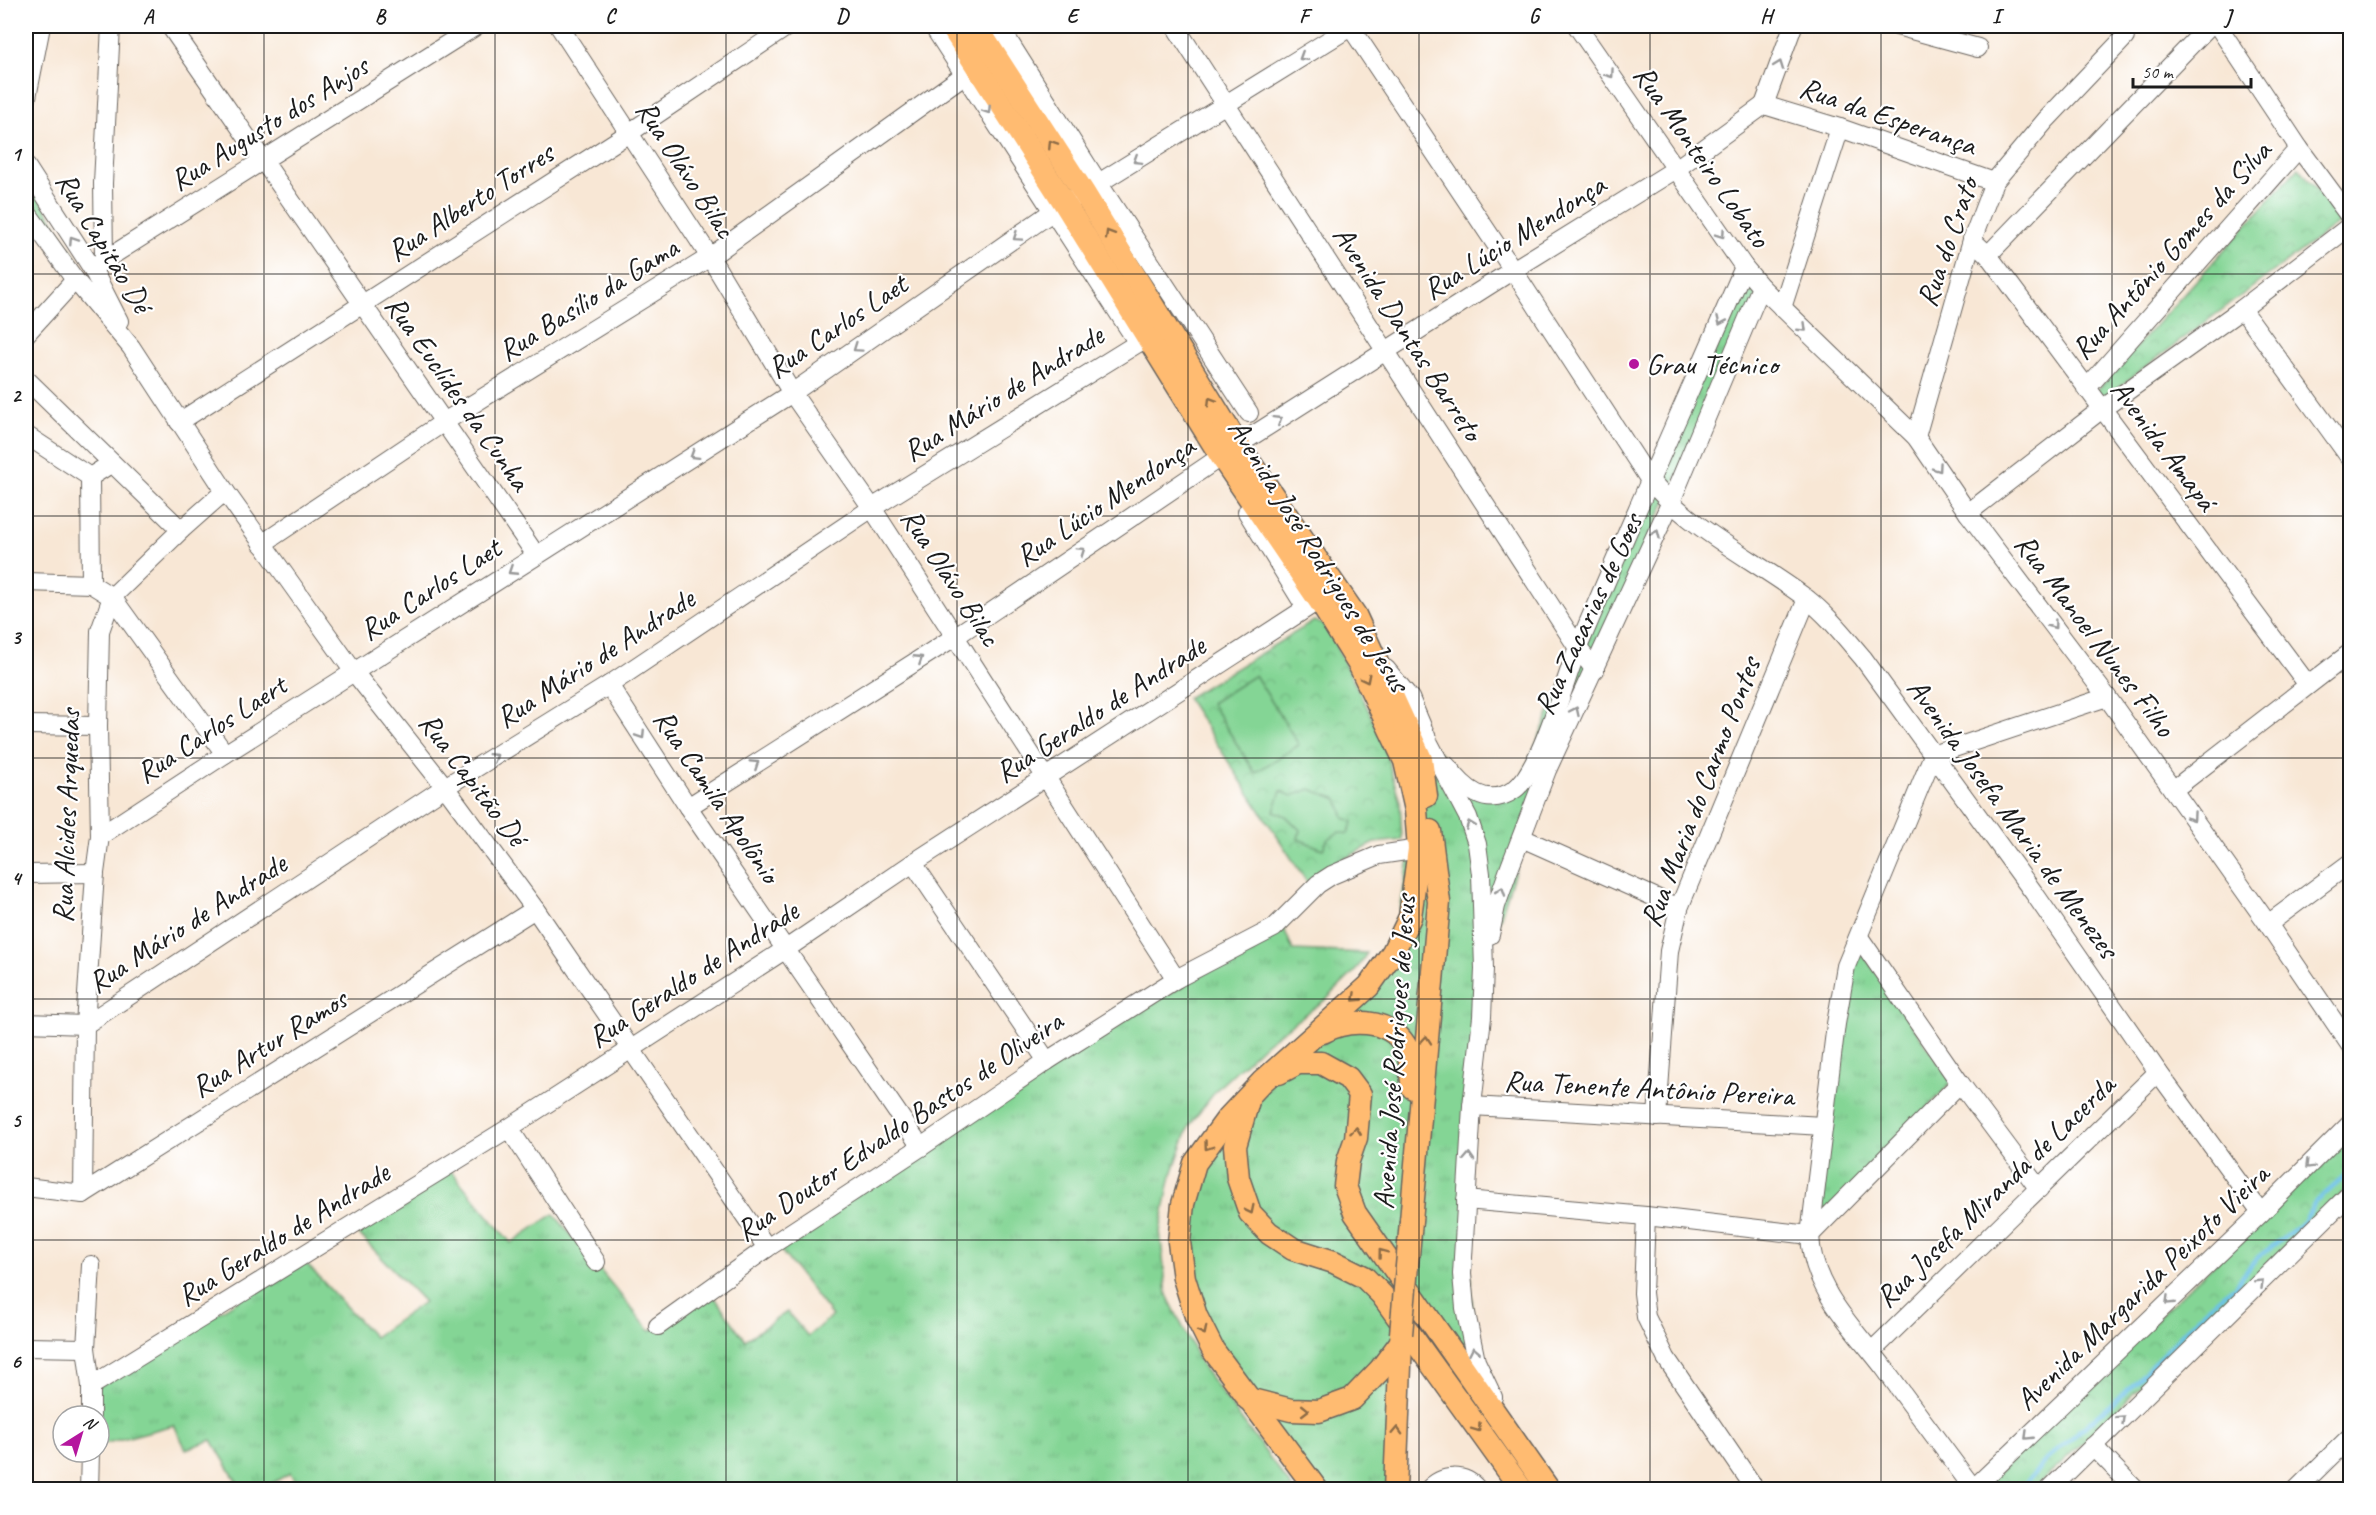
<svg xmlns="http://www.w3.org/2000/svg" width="2376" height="1515" font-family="Caveat,sans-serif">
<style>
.grass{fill:url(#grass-tufts);stroke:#507858;stroke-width:1.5}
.park{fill:url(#park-crowns);stroke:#507858;stroke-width:1.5}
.pitch{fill:#84d595;stroke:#507858;stroke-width:1.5}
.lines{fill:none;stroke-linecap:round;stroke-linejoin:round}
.stream{stroke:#6bc0e8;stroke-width:4.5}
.minor-casing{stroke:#69635d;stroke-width:20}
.major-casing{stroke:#69635d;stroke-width:25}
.minor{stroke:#fff;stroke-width:18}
.major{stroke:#ffbb71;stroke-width:22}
.major-bridge-casing{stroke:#69635d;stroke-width:25;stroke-linecap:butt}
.major-bridge{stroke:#ffbb71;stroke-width:22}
.oneway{stroke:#999}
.oneway2{stroke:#8e6c46}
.grid{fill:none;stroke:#1c1c1c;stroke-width:1.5;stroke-opacity:0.55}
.poi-dot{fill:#b5179e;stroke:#fff;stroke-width:2}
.labels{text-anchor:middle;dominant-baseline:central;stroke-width:4.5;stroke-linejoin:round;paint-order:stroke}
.street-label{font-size:30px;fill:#1c1c1c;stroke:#fff}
.poi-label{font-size:30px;fill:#1c1c1c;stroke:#fff;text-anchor:start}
.neatline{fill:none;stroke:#1c1c1c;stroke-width:2}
.grid-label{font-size:20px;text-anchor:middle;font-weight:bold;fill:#1c1c1c}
</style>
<defs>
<pattern id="grass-tufts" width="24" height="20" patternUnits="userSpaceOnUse" patternTransform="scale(1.5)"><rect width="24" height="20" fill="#84d595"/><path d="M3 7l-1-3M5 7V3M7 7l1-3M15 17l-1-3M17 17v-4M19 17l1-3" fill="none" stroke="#71b680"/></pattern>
<pattern id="park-crowns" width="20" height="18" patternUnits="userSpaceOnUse" patternTransform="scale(1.5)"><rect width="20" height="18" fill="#84d595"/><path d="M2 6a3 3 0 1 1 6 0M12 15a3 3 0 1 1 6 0" fill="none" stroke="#71b680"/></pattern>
</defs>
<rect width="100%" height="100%" fill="#fff"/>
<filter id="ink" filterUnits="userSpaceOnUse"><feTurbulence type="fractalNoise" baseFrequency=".0167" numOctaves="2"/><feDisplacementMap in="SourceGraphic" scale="12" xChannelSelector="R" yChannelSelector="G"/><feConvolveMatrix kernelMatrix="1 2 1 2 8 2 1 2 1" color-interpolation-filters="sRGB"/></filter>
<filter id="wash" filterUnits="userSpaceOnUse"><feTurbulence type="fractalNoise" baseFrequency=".008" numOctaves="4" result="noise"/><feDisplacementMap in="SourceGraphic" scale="24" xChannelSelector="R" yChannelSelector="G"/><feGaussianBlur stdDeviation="1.35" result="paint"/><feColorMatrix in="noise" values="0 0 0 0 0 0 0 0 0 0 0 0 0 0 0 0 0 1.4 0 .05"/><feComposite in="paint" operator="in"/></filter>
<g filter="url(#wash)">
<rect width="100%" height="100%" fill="#f8e7d5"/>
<g class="grass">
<polygon points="1743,268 1760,288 1547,770 1484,969 1466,1207 1476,1361 1403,1281 1399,1489 1317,1489 1213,1350 1179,1242 1213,1138 1393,952 1429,743 1473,783 1489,790 1520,781"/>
<polygon points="1283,926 1293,950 1367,953 1356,970 1328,998 1267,1042 1218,1088 1189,1126 1170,1180 1160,1231 1167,1295 1203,1368 1293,1489 301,1490 290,1473 262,1489 241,1489 212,1440 186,1449 174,1425 99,1445 99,1416 94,1389 303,1260 374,1337 424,1302 354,1229 450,1170 511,1243 554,1214 650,1331 711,1292 745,1340 787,1312 808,1336 832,1316 778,1247 1049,1065"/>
<polygon points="1859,948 1952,1082 1816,1224 1840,1021"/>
</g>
<g class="park">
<polygon points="2299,167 2341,221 2105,397 2097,390"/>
<polygon points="26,176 125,339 26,200"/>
<polygon points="1314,621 1325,625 1369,711 1386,753 1400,802 1402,840 1375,843 1338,862 1308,884 1187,698"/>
<polygon points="2350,1132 2350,1185 2034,1489 1980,1490"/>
</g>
<g class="pitch">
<polygon points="1255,675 1299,745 1255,773 1211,703"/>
<polygon points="1310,789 1338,799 1344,818 1353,821 1348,834 1339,832 1327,840 1323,849 1298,839 1300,830 1286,816 1274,811 1281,791 1292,796"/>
</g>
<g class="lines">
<polyline class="stream" points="2020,1490 2047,1459 2131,1387 2209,1306 2235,1286 2257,1258 2304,1222 2315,1203 2350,1172"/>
</g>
</g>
<g filter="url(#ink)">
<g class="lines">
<defs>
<g id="minor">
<polyline points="170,26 536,555"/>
<polyline points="559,26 710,257 792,393 872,508 1176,979"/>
<polyline points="933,26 1138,343"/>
<polyline points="999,26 1099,184 1249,413"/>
<polyline points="1175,26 1578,648 1595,670"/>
<path d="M1350,26L1513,270L1651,482C1692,530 1755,560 1806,598C1828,615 1845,637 1863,658L2034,893L2158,1072L2261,1213"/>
<polyline points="1577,26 1744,267 1761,287 1916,437 1968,513 2107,697 2268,924 2350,1045"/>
<polyline points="1897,26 1978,48"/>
<polyline points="2218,26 2299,148 2350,217"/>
<polyline points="26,102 41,26"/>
<polyline points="1764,105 1840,128 1994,182"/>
<polyline points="1764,105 1793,26"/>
<polyline points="26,166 92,268 119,321"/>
<polyline points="26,211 75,280 131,347 225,491 354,672 445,787 535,909 767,1248"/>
<polyline points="1972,240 1988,255 2308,685"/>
<polyline points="1988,255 2209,26"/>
<polyline points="104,259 103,183 111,26"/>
<polyline points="92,268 476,26"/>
<polyline points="1782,308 1840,128"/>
<polyline points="2242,309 2350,458"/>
<polyline points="26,334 75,280"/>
<polyline points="26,379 181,530"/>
<polyline points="2086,389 2299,148"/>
<polyline points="179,422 629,133 788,26"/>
<polyline points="26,435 90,477"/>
<polyline points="1916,437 1972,240 1994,182 2046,120 2125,37"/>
<polyline points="1247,512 1306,608"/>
<polyline points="1968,513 2102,409 2242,309 2350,226"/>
<polyline points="262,544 444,422 710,257 964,75"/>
<polyline points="26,582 91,584 112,597 225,754"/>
<polyline points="91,584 90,477 112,463"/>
<polyline points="1386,669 1410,698 1429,743 1468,817 1477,844 1481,874 1484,969 1482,1017 1472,1106 1462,1274 1465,1308 1476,1361 1493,1397"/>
<polyline points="609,685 688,807 921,1147"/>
<polyline points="26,725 98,726"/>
<path d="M1447,766C1464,788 1486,810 1515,789C1541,770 1565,678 1579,645C1632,519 1689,393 1744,267"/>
<polyline points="2173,790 2350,653"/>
<polyline points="688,807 956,636 1238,445 1513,270 1676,169 1764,105"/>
<polyline points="100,836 225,754 792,393 1052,212 1352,26"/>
<polyline points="1522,838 1679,908"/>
<polyline points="913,863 1047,1061"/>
<polyline points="26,874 95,873"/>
<polyline points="2268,924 2350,863"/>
<polyline points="1490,935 1496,906 1508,872 1547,770 1670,504 1761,287"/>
<polyline points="1859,937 1960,1083 2039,1189"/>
<polyline points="26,1023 85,1025 445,787 609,685 872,508 1138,343"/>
<polyline points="1472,1106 1823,1126"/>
<polyline points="1657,1117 1669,951 1679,908 1807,599"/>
<polyline points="509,1128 596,1262"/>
<polyline points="26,1187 83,1194 535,909"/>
<polyline points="83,1194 85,1025 95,873 100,836 98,726 100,631 112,597 181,530 225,491"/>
<polyline points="1466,1200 1646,1216 1810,1235 1960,1083"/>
<polyline points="1646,1216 1643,1293 1646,1317 1666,1358 1756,1490"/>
<polyline points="658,1326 767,1248 921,1147 1047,1061 1176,979 1274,928 1318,884 1332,875 1379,855 1419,849"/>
<polyline points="26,1347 86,1348"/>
<polyline points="1872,1351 2158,1072"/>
<polyline points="91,1386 509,1128 786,949 913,863 1319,600"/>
<polyline points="91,1416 91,1386 86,1348 91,1265"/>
<polyline points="2093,1446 2136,1490"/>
<path d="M1973,1488C1944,1449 1914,1409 1885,1369C1854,1328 1812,1290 1810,1235L1836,1024L1846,966L1933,755L2107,697"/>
<polyline points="89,1490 90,1452"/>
<path d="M1428,1490C1442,1474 1465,1473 1478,1490"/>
<polyline points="1972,1490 2261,1213 2350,1124"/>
<polyline points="2049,1490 2350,1194"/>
<polyline points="2296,1490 2350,1437"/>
</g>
<g id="major">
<polyline points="951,26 1065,204 1221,456 1319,600 1360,666 1405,761 1416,810 1419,849 1410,917 1393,952 1369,986 1262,1082 1228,1118 1195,1163 1183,1204 1179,1242 1184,1278 1196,1316 1213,1350 1317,1490"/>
<polyline points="976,26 1084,193 1238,445 1355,615 1421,759 1426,796"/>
<path d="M1323,1032C1348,1018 1388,1018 1405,1045C1412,1056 1410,1075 1413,1088"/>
<polyline points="1279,1073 1298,1063 1321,1063 1348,1078 1360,1094 1356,1138 1348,1161 1345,1186 1355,1213 1549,1490"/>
<polyline points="1248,1101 1235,1146 1238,1178 1250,1213 1269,1233 1293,1249 1334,1262 1364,1277 1382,1295 1522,1490"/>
<polyline points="1411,1221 1439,902 1430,831"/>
<polyline points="1248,1399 1291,1410 1319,1411 1352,1399 1380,1370 1401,1342"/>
<polyline points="1395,1490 1401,1341"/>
</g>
</defs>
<use href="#minor" class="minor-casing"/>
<use href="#major" class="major-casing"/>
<use href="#minor" class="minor"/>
<use href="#major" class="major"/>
<defs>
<polyline id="major-bridge" points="1401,1334 1411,1221"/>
</defs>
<use href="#major-bridge" class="major-bridge-casing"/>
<use href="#major-bridge" class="major-bridge"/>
</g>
<defs><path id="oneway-chevron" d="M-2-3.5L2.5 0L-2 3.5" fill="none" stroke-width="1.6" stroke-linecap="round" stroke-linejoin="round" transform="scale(1.5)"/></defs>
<g class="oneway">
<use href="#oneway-chevron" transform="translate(1303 57) rotate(148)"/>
<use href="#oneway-chevron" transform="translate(1779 65) rotate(-70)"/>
<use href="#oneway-chevron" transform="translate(1610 74) rotate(55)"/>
<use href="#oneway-chevron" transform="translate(987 110) rotate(57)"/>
<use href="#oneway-chevron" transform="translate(1137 160) rotate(148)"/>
<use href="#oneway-chevron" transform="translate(1721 234) rotate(55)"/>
<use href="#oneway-chevron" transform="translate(1017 237) rotate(145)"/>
<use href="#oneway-chevron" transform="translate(73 240) rotate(-123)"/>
<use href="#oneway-chevron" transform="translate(1721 321) rotate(114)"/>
<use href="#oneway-chevron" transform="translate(1803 328) rotate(44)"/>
<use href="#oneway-chevron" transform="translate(857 348) rotate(145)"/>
<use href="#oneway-chevron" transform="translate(1278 420) rotate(-32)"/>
<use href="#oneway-chevron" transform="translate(694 455) rotate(148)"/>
<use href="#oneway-chevron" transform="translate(1938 468) rotate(55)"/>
<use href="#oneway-chevron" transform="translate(1656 534) rotate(-66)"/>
<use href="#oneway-chevron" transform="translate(1081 551) rotate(-34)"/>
<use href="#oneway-chevron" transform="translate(512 571) rotate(147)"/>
<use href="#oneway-chevron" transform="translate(2053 625) rotate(53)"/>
<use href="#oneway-chevron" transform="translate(919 659) rotate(-33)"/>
<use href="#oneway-chevron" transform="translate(1575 711) rotate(-65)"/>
<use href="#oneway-chevron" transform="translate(641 735) rotate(57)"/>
<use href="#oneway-chevron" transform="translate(494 757) rotate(-32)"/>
<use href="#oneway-chevron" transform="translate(755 764) rotate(-33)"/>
<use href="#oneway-chevron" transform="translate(2192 817) rotate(55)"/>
<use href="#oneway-chevron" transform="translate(1470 825) rotate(-111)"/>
<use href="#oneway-chevron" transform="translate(1501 891) rotate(-71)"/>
<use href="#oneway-chevron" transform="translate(1469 1157) rotate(-87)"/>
<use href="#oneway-chevron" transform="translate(2309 1165) rotate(135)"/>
<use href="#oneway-chevron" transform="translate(2260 1283) rotate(-44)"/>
<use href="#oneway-chevron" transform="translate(2169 1301) rotate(136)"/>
<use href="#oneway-chevron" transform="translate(1474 1351) rotate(-101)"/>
<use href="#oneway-chevron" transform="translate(2121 1419) rotate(-44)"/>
<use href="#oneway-chevron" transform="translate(2028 1436) rotate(136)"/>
</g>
<g class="oneway2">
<use href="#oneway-chevron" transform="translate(1052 144) rotate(-123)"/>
<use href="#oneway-chevron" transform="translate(1109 234) rotate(-121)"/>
<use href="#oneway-chevron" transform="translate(1211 401) rotate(-121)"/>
<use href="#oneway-chevron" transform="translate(1366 679) rotate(63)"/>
<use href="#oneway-chevron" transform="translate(1356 998) rotate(137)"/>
<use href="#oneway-chevron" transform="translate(1426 1040) rotate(-85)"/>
<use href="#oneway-chevron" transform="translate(1356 1131) rotate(-83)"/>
<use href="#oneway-chevron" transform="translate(1208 1146) rotate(126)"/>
<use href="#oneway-chevron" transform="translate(1250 1210) rotate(64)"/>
<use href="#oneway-chevron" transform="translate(1382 1253) rotate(-127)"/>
<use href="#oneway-chevron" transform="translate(1203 1331) rotate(63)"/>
<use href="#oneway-chevron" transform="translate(1305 1410) rotate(1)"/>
<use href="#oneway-chevron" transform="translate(1477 1428) rotate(54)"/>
<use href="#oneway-chevron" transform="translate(1397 1431) rotate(-88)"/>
</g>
</g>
<path class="grid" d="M264,26V1490M495,26V1490M726,26V1490M957,26V1490M1188,26V1490M1419,26V1490M1650,26V1490M1881,26V1490M2112,26V1490M26,274H2350M26,516H2350M26,758H2350M26,999H2350M26,1240H2350"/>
<circle class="poi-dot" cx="1634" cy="364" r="6"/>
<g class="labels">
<g class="street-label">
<text transform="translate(1888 116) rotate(19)">Rua da Esperança</text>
<text transform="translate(269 123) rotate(-32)">Rua Augusto dos Anjos</text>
<text transform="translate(1702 156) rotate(55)">Rua Monteiro Lobato</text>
<text transform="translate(686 169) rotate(57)">Rua Olávo Bilac</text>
<text transform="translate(470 202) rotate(-33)">Rua Alberto Torres</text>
<text transform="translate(1514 237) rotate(-32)">Rua Lúcio Mendonça</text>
<text transform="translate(104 242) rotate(59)">Rua Capitão Dé</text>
<text transform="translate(1947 242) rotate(-71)">Rua do Crato</text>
<text transform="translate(2171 250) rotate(-48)">Rua Antônio Gomes da Silva</text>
<text transform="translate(588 299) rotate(-32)">Rua Basílio da Gama</text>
<text transform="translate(837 326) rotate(-34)">Rua Carlos Laet</text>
<text transform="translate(1408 333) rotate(57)">Avenida Dantas Barreto</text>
<text transform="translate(458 393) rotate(55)">Rua Euclídes da Cunha</text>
<text transform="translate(1003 393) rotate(-32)">Rua Mário de Andrade</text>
<text transform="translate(2164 445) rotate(53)">Avenida Amapá</text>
<text transform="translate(1105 501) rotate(-34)">Rua Lúcio Mendonça</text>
<text transform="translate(1319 555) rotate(58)">Avenida José Rodrigues de Jesus</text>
<text transform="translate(951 577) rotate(57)">Rua Olávo Bilac</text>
<text transform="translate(430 589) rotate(-33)">Rua Carlos Laet</text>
<text transform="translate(1588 614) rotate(-65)">Rua Zacarias de Goes</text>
<text transform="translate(2095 635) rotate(53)">Rua Manoel Nunes Filho</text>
<text transform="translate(595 658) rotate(-33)">Rua Mário de Andrade</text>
<text transform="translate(1100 709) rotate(-33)">Rua Geraldo de Andrade</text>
<text transform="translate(211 729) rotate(-33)">Rua Carlos Laert</text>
<text transform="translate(473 779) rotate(53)">Rua Capitão Dé</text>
<text transform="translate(1700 792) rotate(-69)">Rua Maria do Carmo Pontes</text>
<text transform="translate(717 796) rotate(56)">Rua Camila Apolônio</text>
<text transform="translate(66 816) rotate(-88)">Rua Alcides Arquedas</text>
<text transform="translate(2013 818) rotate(54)">Avenida Josefa Maria de Menezes</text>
<text transform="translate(187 923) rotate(-33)">Rua Mário de Andrade</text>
<text transform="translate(693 974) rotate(-33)">Rua Geraldo de Andrade</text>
<text transform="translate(269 1043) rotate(-32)">Rua Artur Ramos</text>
<text transform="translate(1394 1052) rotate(-86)">Avenida José Rodrigues de Jesus</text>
<text transform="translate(1649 1088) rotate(3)">Rua Tenente Antônio Pereira</text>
<text transform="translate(899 1126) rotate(-34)">Rua Doutor Edvaldo Bastos de Oliveira</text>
<text transform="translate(1995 1191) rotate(-44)">Rua Josefa Miranda de Lacerda</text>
<text transform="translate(283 1234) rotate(-32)">Rua Geraldo de Andrade</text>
<text transform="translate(2142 1287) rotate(-44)">Avenida Margarida Peixoto Vieira</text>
</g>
<g class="poi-label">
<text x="1646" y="364">Grau Técnico</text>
</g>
</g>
<rect width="2376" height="1515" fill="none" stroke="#fff" stroke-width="66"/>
<g transform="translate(81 1434) rotate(37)"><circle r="28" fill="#ffffff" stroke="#a4a4a4" stroke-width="1.5"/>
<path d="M0-4.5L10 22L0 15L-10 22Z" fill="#b5179e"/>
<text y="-9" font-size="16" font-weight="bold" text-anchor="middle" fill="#1c1c1c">N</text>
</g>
<path d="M2133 78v9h118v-9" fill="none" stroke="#1c1c1c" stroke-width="3"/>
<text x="2142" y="78" font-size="18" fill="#1c1c1c" stroke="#ffffff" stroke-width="4.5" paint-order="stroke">50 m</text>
<rect x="33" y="33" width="2310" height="1449" class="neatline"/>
<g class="grid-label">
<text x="148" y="23">A</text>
<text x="380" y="23">B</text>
<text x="610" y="23">C</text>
<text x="842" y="23">D</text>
<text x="1072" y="23">E</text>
<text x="1304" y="23">F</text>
<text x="1534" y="23">G</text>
<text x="1766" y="23">H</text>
<text x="1996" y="23">I</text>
<text x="2228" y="23">J</text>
<text x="16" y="161">1</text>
<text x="16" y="402">2</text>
<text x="16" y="644">3</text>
<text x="16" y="885">4</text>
<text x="16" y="1127">5</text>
<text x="16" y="1368">6</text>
</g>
</svg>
